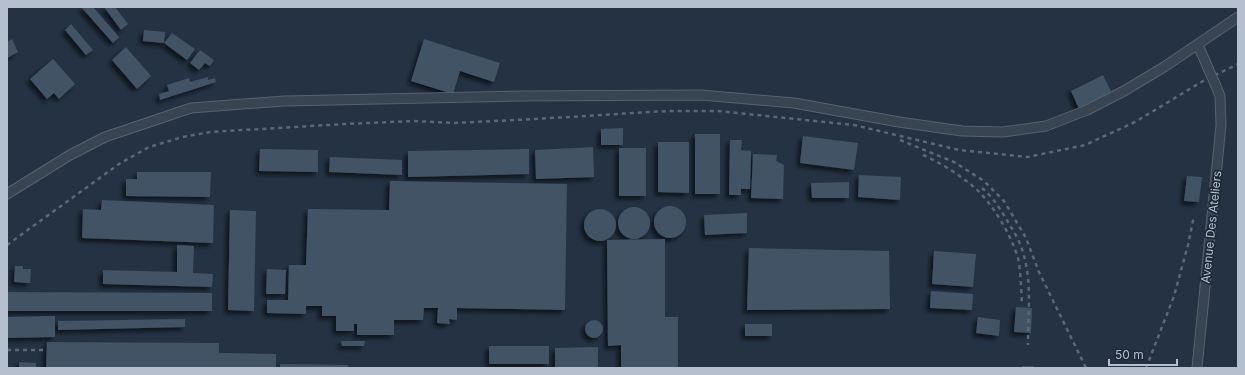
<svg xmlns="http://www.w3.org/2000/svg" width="1245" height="375" font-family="Inter,sans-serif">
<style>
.building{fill:#435266;filter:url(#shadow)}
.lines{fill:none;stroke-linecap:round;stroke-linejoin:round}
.minor-casing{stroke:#576270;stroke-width:11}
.minor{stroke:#394453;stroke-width:9}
.rail{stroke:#5b687a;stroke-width:2.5;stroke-dasharray:4 4;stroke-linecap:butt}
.minor-bridge-casing{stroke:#576270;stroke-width:11;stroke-linecap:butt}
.minor-bridge{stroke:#394453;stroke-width:9}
.labels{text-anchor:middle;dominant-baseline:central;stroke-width:3.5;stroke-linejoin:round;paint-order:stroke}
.street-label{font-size:12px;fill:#b6bfcd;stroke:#1d2938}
</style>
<defs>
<filter id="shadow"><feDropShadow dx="-3.5" dy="3.5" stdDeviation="2" flood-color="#0009"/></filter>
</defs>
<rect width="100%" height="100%" fill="#243243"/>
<g class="building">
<polygon points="81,7 93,7 119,37 113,43"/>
<polygon points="104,7 115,7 128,24 121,30"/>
<polygon points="71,24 93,50 86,55 65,30"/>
<polygon points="144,30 165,32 164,43 143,41"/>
<polygon points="172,33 195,49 187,60 164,43"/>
<polygon points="12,39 18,52 7,58 7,42"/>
<polygon points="424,39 500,63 494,82 460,71 453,94 411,81"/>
<polygon points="126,47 151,76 137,89 112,60"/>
<polygon points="200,50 214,60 210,66 205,63 199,70 190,63"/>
<polygon points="53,59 75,84 59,99 54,93 47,99 30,79"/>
<polygon points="1103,75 1112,93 1079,109 1071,91"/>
<polygon points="208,77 208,80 215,78 216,82 160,100 159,94 169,91 167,85 189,78 190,82"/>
<polygon points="623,128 623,145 601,145 601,129"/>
<rect x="695" y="134" width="25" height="60"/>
<polygon points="803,136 858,143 854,170 800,163"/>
<polygon points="730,140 742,140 741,150 751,151 750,189 741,189 741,195 729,195"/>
<polygon points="658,142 689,142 689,193 658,192"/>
<polygon points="593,147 594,177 536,179 535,150"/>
<rect x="619" y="148" width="27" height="48"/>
<polygon points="260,149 318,150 318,172 259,171"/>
<polygon points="529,149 529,174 408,177 408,151"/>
<polygon points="753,154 777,155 776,161 784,165 783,199 751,198"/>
<polygon points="330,157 402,160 402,175 329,172"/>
<polygon points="137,172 211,172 210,197 126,196 126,179 137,179"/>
<polygon points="859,175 901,177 900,200 858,197"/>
<polygon points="1187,176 1202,177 1199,202 1184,201"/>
<polygon points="390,181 567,184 565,310 457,308 457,320 449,319 450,324 437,323 438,308 424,308 423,320 394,320 394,335 357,335 357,324 354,324 354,331 336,331 336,316 322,316 322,306 306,306 306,314 267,313 267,300 288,300 289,265 306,265 308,209 389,210"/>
<polygon points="849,182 849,198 812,198 811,183"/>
<polygon points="102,200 214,205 213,243 82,238 83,209 101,210"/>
<circle cx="670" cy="222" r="16"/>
<circle cx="634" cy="223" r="16"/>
<circle cx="600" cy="225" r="16"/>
<polygon points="230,210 256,211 254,311 228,310"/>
<polygon points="747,213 747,233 705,235 704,215"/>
<polygon points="665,239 665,317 678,317 678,368 621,368 621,345 608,346 607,240"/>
<polygon points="177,245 194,246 193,273 213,274 212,287 103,284 103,270 177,272"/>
<polygon points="749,248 889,251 890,309 747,310"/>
<polygon points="934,251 976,254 973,287 932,284"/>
<polygon points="15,266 23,266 23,269 31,269 30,283 14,282"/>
<polygon points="267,269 286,270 285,294 266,294"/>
<polygon points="931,291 973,294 972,310 930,308"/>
<polygon points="7,292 212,293 212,311 7,311"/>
<polygon points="1016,307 1032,308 1031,333 1014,332"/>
<polygon points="55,316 55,337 7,338 7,317"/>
<polygon points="978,317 1000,320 999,336 976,333"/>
<polygon points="185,319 185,327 58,330 58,321"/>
<circle cx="594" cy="329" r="9"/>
<rect x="745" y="324" width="27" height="12"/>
<polygon points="341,341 365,341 364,346 342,346"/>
<polygon points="47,342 219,343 219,353 276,354 276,368 46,368"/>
<rect x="489" y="346" width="60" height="18"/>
<polygon points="598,347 598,368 555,368 555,348"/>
<polygon points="19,362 36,363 36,368 19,368"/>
<polygon points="280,364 348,365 348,368 280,368"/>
<rect x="1022" y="366" width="12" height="2"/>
</g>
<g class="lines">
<defs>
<g id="minor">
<polyline points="1198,45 1208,68"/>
<polyline points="7,194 70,155 105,137 191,108 284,101 523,96 701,95 794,103 899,122 962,131 1003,132 1046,126 1087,110 1124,91 1164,67 1238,17"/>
<polyline points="1197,368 1221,125 1220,96 1216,86"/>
</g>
</defs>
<use href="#minor" class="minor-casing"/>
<use href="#minor" class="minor"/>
<g class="rail">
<polyline points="900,140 954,162 984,181 1004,201 1026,238 1039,272 1086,368"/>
<path d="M923,155C941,163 960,175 975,188C993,204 1011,235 1018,258C1021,273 1021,289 1022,304"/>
<path d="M982,188C993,197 1001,210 1008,222C1012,229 1017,236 1020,244C1033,275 1028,312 1028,345"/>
<polyline points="7,245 119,164 149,147 183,137 210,132 345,124 414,121 454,123 535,119 668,111 718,111 854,125 959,150 1028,157 1085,145 1135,122 1203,81 1238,64"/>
<polyline points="7,350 44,350"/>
<polyline points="1146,368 1174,296 1188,245 1194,216"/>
</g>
<defs>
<polyline id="minor-bridge" points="1208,68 1216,86"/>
</defs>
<use href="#minor-bridge" class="minor-bridge-casing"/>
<use href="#minor-bridge" class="minor-bridge"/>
</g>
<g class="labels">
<g class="street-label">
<text transform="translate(1211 227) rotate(-84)">Avenue Des Ateliers</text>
</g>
</g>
<rect width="1245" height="375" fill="none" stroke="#b6bfcd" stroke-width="16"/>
<path d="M1109 359v6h68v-6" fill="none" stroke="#b6bfcd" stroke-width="2"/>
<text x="1115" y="359" font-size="12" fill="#b6bfcd" stroke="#1d2938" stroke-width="3" paint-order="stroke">50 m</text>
</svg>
